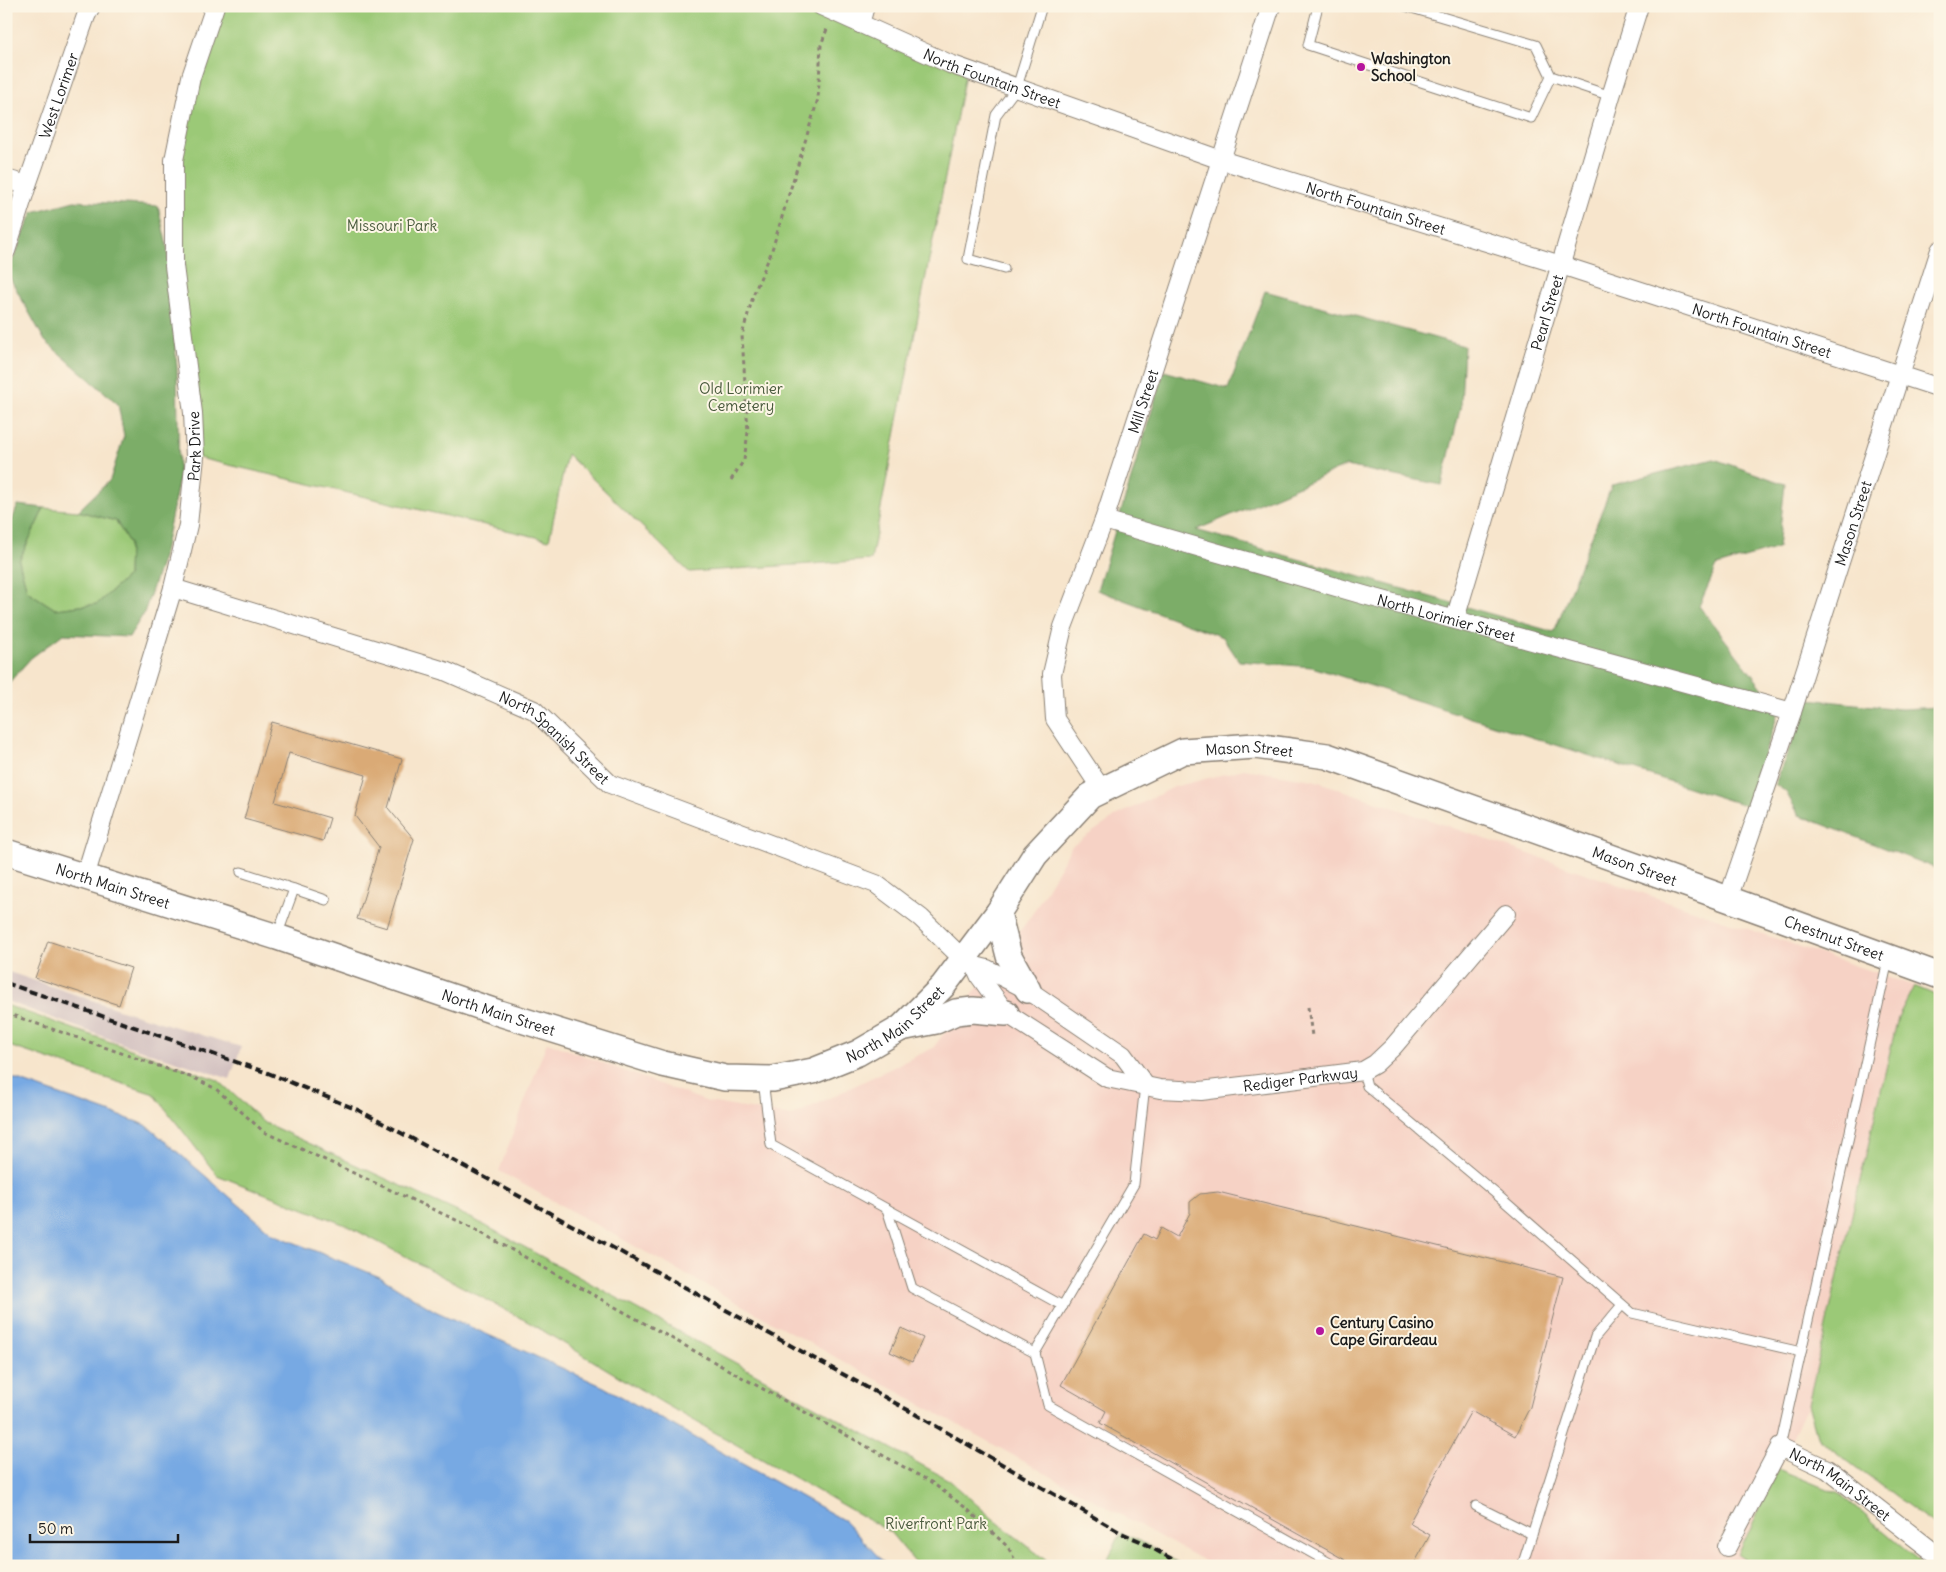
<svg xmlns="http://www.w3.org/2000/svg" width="1946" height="1572" font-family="Delius,sans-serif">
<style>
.built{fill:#f6d2c5}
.industrial{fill:#d1bfbf}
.green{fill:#9bc977;stroke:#5c724a}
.forest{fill:#7cad68;stroke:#4c6442}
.water{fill:#77a9e3;stroke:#4a6280}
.building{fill:#daaa76}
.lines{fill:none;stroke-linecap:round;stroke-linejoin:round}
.lane-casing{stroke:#8a8074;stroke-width:11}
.street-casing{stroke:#8a8074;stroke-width:20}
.secondary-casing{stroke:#8a8074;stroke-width:28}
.path{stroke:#8a8074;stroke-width:3;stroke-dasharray:4 4;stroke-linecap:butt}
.lane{stroke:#fff;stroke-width:9}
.street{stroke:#fff;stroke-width:18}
.secondary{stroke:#fff;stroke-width:25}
.rail{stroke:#1c1c1c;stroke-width:4;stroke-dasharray:8 4;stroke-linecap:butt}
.poi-dot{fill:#b5179e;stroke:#fcf5e5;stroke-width:2}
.labels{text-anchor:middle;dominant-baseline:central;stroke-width:4;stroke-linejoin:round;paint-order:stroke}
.poi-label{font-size:15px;font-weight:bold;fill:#1c1c1c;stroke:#fcf5e5;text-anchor:start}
.street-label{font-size:15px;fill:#1c1c1c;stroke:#fcf5e5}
.park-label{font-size:15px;fill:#48593c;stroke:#fcf5e5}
</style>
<rect width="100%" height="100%" fill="#fcf5e5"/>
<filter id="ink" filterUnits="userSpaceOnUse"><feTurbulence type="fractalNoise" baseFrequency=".02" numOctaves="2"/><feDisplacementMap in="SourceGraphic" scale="10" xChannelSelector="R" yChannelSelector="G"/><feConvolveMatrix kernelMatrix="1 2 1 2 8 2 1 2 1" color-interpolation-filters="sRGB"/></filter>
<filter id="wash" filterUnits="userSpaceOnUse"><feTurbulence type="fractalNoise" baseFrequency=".0096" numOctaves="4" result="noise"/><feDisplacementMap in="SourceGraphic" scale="20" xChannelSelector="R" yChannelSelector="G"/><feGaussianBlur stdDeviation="1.12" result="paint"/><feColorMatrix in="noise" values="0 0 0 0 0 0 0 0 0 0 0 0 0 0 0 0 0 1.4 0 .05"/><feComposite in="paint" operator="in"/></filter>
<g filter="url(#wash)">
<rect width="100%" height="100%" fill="#f7e5cc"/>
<polygon class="built" points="1244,769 1313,780 1914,986 1898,1017 1808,1404 1738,1555 1754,1566 1213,1566 499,1171 547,1042 708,1102 792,1116 933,1048 1031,916 1072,846 1118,815 1174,787"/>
<polygon class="industrial" points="6,971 121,1010 241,1047 230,1079 126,1045 6,1001"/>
<g class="green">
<polygon points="215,6 822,6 966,69 871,560 689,572 567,454 549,540 195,457 174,160"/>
<polygon points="44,508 78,511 116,521 129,543 128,576 97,604 55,609 27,591 19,561"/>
<polygon points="1914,986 1940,997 1940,1530 1818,1439 1808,1404 1898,1017"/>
<polygon points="6,1005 218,1080 263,1122 475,1220 949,1480 992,1518 1053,1566 918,1566 890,1532 663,1403 530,1323 348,1226 217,1175 154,1094 6,1045"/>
<polygon points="1778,1469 1839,1494 1924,1566 1754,1566 1738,1555"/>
<polygon points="1121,1533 1140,1541 1184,1566 1104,1566"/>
</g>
<g class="forest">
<polygon points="74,201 158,206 167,246 177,368 179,479 163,557 144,613 129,637 63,634 31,658 6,686 6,535 18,505 44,508 19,561 27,591 55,609 97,604 128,576 129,543 116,521 78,511 110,480 124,436 118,404 45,341 10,278 10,267 33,212"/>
<polygon points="1265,291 1464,346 1461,405 1442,485 1346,466 1196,530 1554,632 1612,485 1714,459 1785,484 1778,548 1717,566 1699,606 1767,694 1784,696 1747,806 1312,667 1239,661 1223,637 1097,590 1164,371 1228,389"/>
<polygon points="1809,699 1901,709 1940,707 1940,870 1799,815 1786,792 1775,784"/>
</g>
<polygon class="water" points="6,1076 146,1125 273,1234 380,1277 435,1311 604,1387 845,1521 887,1566 6,1566"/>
<g id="blocks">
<g class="building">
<polygon points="272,722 402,759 388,808 414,839 387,928 357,919 379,847 355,816 366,775 289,753 275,802 330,818 323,841 244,819"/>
<polygon points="48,941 131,968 119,1005 35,978"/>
<polygon points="1218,1192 1563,1277 1530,1407 1515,1436 1471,1411 1409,1523 1430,1535 1413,1566 1356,1566 1100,1423 1106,1411 1061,1385 1144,1234 1155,1240 1161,1228 1177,1237 1190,1213 1190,1202 1200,1194"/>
<polygon points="901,1328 923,1338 912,1362 890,1352"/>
</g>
</g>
</g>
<g filter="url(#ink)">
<use href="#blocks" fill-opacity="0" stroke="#8a8074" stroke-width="1"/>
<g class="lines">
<defs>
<g id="lane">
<polyline points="1318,6 1308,45 1531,118 1551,76"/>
<polyline points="1405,6 1536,45 1551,76 1611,96"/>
<polyline points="1004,269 968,259 996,115 1017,87 1042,6"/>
<polyline points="241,872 294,889 277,936"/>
<polyline points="294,889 326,900"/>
<polyline points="1363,1071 1367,1086 1495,1193 1632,1313 1801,1352"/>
<polyline points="763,1080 771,1145 1063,1306"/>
<polyline points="1145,1085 1134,1184 1035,1353 1048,1405 1335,1566"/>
<polyline points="887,1209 912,1288 1035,1353"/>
<polyline points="1780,1447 1888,960"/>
<polyline points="1476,1506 1532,1534"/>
<polyline points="1522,1566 1595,1337 1622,1305"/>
</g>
<g id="street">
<path id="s1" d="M821,6L950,64L1221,160L1561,265L1940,388"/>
<polyline points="860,24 865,6"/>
<polyline points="6,179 27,185"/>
<path id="s2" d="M6,251L27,185L86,16L91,6"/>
<path id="s3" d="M1104,520L1364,595L1792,712"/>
<path id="s4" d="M173,588L445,671L534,710L610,784L876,884L921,918L963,959L975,966L987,969L1028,990L1123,1055L1145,1085"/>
<path id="s5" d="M1455,619L1611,96L1639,6"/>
<path id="s6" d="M1102,790L1055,719L1052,674L1063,627L1104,520L1271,6"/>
<path id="s7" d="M85,877L173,588L188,525L195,457L193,413L174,266V160L191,77L215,6"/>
<path id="s8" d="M1728,899L1792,712L1940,250"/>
<path id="s9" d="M975,966L980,977L1006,1013L1107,1078L1160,1089L1201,1091L1363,1071L1375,1064L1393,1047L1506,914"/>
<path id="s10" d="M1727,1547L1780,1447L1827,1469L1940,1557"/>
</g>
<g id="secondary">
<path id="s11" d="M6,852L277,937L499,1013L663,1064L725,1078L773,1079L813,1071L858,1053L901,1028L943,986L998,913L1035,855L1090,796L1183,751L1255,746L1327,756L1728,899L1940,976"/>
<polyline points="998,913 1009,956 1028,990"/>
<polyline points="901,1028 936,1021 956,1012 973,1010 1006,1013"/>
</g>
</defs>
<use href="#lane" class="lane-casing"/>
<use href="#street" class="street-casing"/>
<use href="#secondary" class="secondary-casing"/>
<g class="path">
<polyline points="731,480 744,460 748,432 742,335 754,293 771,253 818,99 821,45 827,29"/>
<polyline points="1308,1007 1312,1036"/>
<polyline points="6,1013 196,1079 216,1089 264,1132 467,1225 931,1482 966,1508 1008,1547 1018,1566"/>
</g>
<use href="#lane" class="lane"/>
<use href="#street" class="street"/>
<use href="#secondary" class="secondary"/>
<polyline class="rail" points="6,983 268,1073 358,1110 486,1178 908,1410 1121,1533 1140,1541 1184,1566"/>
</g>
</g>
<g class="poi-dot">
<circle cx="1361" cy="67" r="5"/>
<circle cx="1320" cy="1331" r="5"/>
</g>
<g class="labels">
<g class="poi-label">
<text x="1371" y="58">Washington<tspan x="1371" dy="17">School</tspan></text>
<text x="1330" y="1322">Century Casino<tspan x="1330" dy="17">Cape Girardeau</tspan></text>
</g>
<g class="street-label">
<text stroke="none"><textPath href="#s1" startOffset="186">North Fountain Street</textPath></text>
<text stroke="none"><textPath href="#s2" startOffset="164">West Lorimer</textPath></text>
<text stroke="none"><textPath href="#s1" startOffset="591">North Fountain Street</textPath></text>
<text stroke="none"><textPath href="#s5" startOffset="320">Pearl Street</textPath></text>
<text stroke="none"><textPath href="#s1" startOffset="996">North Fountain Street</textPath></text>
<text stroke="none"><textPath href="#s6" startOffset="418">Mill Street</textPath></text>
<text stroke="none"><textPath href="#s7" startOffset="446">Park Drive</textPath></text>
<text stroke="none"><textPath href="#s8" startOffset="396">Mason Street</textPath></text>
<text stroke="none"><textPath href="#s3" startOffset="356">North Lorimier Street</textPath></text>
<text stroke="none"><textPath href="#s4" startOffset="414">North Spanish Street</textPath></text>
<text stroke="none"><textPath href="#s11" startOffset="1411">Mason Street</textPath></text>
<text stroke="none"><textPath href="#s11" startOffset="1816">Mason Street</textPath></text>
<text stroke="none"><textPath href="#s11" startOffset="112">North Main Street</textPath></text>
<text stroke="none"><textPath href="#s11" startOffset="2028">Chestnut Street</textPath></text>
<text stroke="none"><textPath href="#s11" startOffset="518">North Main Street</textPath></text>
<text stroke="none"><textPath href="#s11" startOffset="938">North Main Street</textPath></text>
<text stroke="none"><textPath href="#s9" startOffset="372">Rediger Parkway</textPath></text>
<text stroke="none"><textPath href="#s10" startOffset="184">North Main Street</textPath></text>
</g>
<g class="park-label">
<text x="392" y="225">Missouri Park</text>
<text x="741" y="388">Old Lorimier<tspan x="741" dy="17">Cemetery</tspan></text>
<text x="936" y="1523">Riverfront Park</text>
</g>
</g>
<rect width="1946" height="1572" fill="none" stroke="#fcf5e5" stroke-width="25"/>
<path d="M30 1534v8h148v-8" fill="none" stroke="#1c1c1c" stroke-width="2.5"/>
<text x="38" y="1534" font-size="15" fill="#1c1c1c" stroke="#fcf5e5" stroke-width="4" paint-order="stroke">50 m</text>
</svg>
